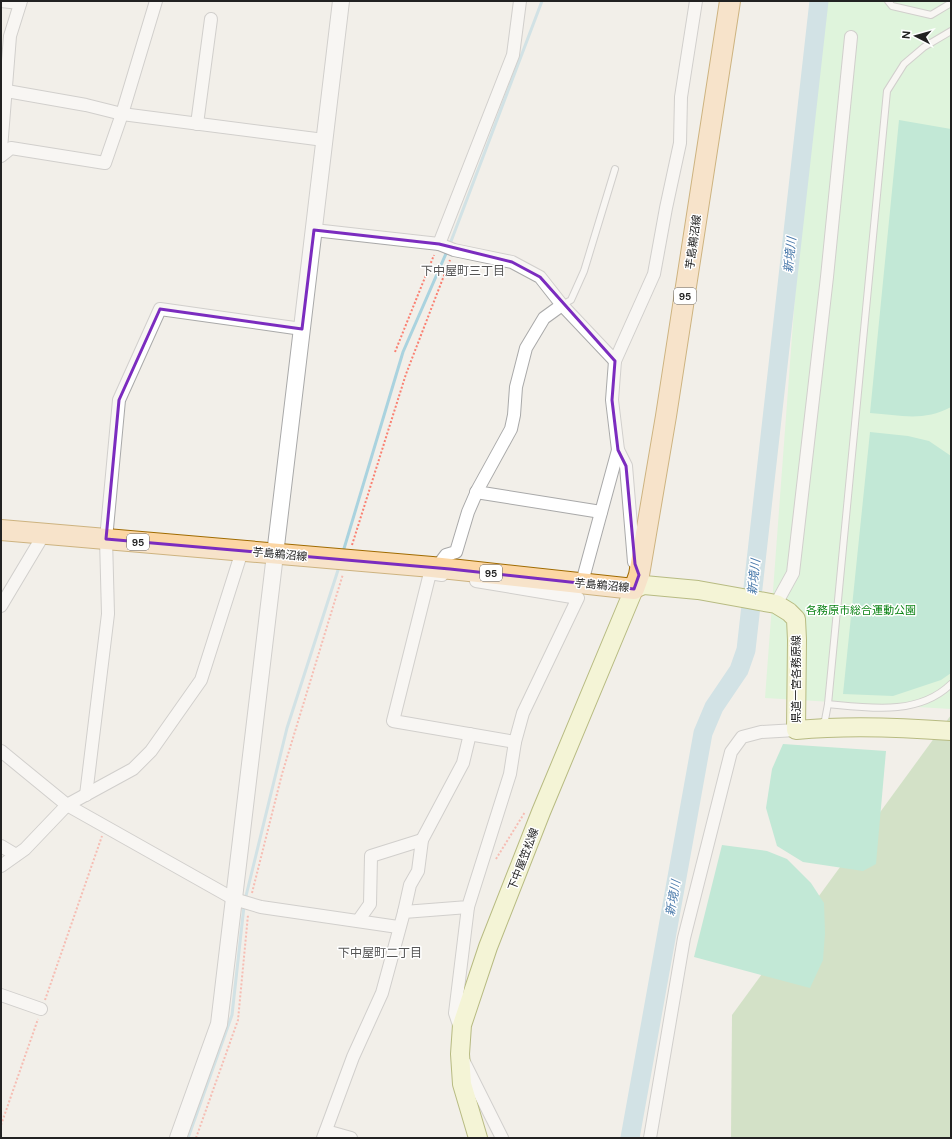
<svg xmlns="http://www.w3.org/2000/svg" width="952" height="1139" font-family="'DM Sans','Noto Sans JP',sans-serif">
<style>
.forest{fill:#add19e}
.park{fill:#c8facc}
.pitch{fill:#88e0be}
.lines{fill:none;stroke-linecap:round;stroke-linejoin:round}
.stream{stroke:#aad3df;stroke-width:3}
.river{stroke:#aad3df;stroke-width:19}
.service-casing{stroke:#a9a9a9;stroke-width:8}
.minor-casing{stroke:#a9a9a9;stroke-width:14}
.tertiary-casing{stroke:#a9a9a9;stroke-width:18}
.secondary-casing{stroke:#707d05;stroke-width:20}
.primary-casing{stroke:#a06b00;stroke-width:22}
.path{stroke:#fa8072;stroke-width:2;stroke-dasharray:2 2;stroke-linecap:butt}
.service{stroke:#fff;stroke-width:6}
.minor{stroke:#fff;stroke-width:12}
.tertiary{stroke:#fff;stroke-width:16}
.secondary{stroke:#f7fabf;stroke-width:18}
.primary{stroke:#fcd6a4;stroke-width:20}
.marked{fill:none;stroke:#7b2cbf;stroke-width:3;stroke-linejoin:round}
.labels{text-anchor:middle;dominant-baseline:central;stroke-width:3;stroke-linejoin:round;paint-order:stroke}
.shield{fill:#fff;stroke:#646464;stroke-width:1}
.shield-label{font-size:10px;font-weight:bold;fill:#222}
.street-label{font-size:11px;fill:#222;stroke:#fff}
.park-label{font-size:11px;fill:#0c8416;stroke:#fff}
.water-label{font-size:12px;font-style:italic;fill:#4a7aab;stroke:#fff}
.neighbourhood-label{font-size:12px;fill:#555;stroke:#fff}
</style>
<rect width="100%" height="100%" fill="#f2efe9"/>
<polygon class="forest" points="951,715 951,1138 731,1138 732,1015"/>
<polygon class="park" points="817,1 951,1 951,709 765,698"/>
<g class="pitch">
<path d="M899,120L951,129V407C923,422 900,415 870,413Z"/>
<polygon points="870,432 908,436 929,441 951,456 951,673 941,680 893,696 843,694"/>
<polygon points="783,744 886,751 876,864 863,871 803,862 777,846 766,808 772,769"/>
<polygon points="722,845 767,851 787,859 811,883 824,903 825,933 823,960 810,988 694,957"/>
</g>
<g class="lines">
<g class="stream">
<polyline points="450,244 542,1"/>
<polyline points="343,552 403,352 448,249"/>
<polyline points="245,900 287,728 339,567"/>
<polyline points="188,1138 232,1015 244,906"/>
</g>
<polyline class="river" points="630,1138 703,733 714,707 739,670 746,650 819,1"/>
<defs>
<g id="service">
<polyline points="888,1 892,6 931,15 951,3"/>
<polyline points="562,305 571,300 584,271 615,169"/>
<path d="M828,704C869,708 918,716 951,684"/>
<polyline points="820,725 825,720 828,704 887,91 904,64 924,47 951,31"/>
</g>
<g id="minor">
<polyline points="1,1 20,3"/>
<polyline points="1,90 86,105 122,114 324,140"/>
<polyline points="197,124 211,19"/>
<polyline points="1,149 10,36 21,1"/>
<polyline points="1,156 11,148 105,163 122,114 156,1"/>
<polyline points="314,230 439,244 454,250 512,262 540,277 562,305 615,361"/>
<polyline points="439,244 513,55 520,1"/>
<polyline points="476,492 601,512"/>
<polyline points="634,562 626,466 618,450 612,400 615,361 654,274 666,208 680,143 681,97 696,1"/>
<polyline points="437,567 446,555 456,552 468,512 478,489 511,429 514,415 516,387 526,348 544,318 562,305"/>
<polyline points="442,575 430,573 393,721 515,742"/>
<polyline points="584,575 618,450"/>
<polyline points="776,604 793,573 827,277 851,37"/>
<polyline points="1,606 44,534"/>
<polyline points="1,751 67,805 234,899 261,907 398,927"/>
<polyline points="86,795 108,614 106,539 119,400 160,309 302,329"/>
<polyline points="1,846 16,855"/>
<polyline points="1,866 25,849 67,805 133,769 151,751 201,680 242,551"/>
<polyline points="404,912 410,885 418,871 422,840 463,763 470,734"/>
<polyline points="358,921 370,904 371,856 422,840"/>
<polyline points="1,995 41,1009"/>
<polyline points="461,1031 455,1013 468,907"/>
<polyline points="464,1062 502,1138"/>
<polyline points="326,1131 351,1138"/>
<polyline points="323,1138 353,1057 382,993 404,912 468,907 510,774 515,742 523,713 578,598 476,581"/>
<polyline points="650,1138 684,938 731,752 742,737 761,732 796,730"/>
</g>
<polyline id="tertiary" points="178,1138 219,1024 341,1"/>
<path id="secondary" d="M478,1138L462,1084L460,1054L462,1025L488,947L541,812L634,589L644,585L698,590L776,604L789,612L796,619L797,640L796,730C847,725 900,727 951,731"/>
<polyline id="primary" points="1,530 432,567 634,589 639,575 666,416 730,1"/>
</defs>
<use href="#service" class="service-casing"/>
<use href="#minor" class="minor-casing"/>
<use href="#tertiary" class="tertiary-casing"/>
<use href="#secondary" class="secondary-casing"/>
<use href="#primary" class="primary-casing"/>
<g class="path">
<polyline points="395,352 434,255"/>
<polyline points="352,545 406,374 450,260"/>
<polyline points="496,859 525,812"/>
<polyline points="252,893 282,774 343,574"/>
<polyline points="45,1000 102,836"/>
<polyline points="1,1125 38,1019"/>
<polyline points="196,1138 238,1020 248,915"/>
</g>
<use href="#service" class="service"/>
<use href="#minor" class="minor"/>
<use href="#tertiary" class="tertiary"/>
<use href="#secondary" class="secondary"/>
<use href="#primary" class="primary"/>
</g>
<path d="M0 0H952V1139H0ZM314,230L439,244L512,262L540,277L615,361L612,400L618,450L626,466L635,564L639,575L634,589L450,569L106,539L119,400L160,309L302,329Z" fill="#f2efe9" fill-opacity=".55" fill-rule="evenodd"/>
<path class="marked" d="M314,230L439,244L512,262L540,277L615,361L612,400L618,450L626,466L635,564L639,575L634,589L450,569L106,539L119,400L160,309L302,329Z"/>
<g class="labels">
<g class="shield">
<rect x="674" y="288" width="22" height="16" rx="3"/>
<rect x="127" y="534" width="22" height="16" rx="3"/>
<rect x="480" y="565" width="22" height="16" rx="3"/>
</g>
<g class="shield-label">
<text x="685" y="296">95</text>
<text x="138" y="542">95</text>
<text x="491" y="573">95</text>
</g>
<g class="street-label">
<text transform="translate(693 242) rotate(-82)">芋島鵜沼線</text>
<text transform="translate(280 554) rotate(5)">芋島鵜沼線</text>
<text transform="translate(602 585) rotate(5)">芋島鵜沼線</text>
<text transform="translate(796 679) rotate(-90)">県道一宮各務原線</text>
<text transform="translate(523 859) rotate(-69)">下中屋笠松線</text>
</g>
<g class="park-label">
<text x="861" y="610">各務原市総合運動公園</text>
</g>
<g class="water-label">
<text transform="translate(790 255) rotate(-84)">新境川</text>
<text transform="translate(754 577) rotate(-84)">新境川</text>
<text transform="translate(673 898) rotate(-80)">新境川</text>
</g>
<g class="neighbourhood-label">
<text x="463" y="271">下中屋町三丁目</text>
<text x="380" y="953">下中屋町二丁目</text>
</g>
</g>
<rect width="952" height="1139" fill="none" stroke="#222222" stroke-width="4"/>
<g transform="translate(916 36) rotate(276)" stroke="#ffffff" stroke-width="3" paint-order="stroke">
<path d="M0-3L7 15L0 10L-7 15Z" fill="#222222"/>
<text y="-6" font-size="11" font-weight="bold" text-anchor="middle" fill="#222222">N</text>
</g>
</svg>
